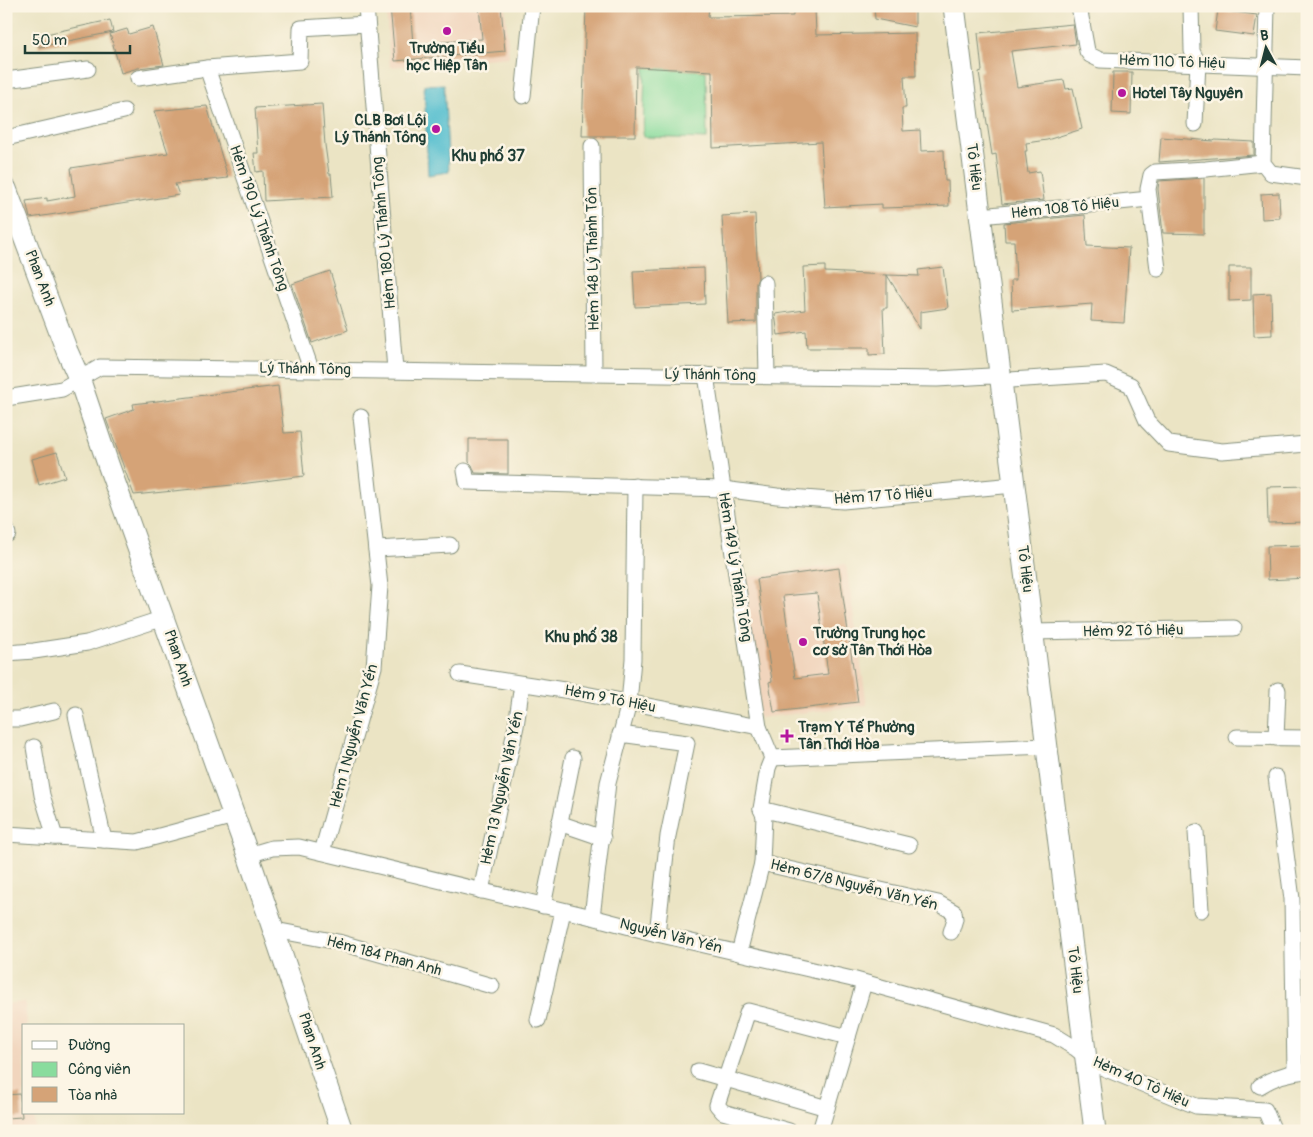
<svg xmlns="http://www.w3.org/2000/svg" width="1313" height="1137" font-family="Pangolin,sans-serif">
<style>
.built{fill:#f1d5bd}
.green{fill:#89dc9d;stroke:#548c68}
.water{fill:#53becf;stroke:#397e82}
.building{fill:#d5a377;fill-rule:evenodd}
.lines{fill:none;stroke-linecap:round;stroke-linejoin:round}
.street-casing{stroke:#85907c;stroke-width:17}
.secondary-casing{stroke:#85907c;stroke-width:23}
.street{stroke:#fff;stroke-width:15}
.secondary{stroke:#fff;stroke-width:21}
.poi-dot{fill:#b5179e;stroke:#fcf5e5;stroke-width:2}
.labels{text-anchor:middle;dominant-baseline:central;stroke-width:5;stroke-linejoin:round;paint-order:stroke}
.poi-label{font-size:15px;font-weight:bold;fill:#1f3d34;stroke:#fcf5e5;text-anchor:start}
.street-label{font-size:15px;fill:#1f3d34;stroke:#fcf5e5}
.neighbourhood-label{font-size:16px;font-weight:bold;fill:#1f3d34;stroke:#fcf5e5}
</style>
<rect width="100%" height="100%" fill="#fcf5e5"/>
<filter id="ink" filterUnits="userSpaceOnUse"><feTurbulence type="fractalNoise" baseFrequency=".02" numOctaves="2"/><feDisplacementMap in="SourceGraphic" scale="10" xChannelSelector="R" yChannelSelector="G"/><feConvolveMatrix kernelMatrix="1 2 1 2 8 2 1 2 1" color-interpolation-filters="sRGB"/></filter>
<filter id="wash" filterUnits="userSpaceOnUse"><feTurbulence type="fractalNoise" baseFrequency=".0096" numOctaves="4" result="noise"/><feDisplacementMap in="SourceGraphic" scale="20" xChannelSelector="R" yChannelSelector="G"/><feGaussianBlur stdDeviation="1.12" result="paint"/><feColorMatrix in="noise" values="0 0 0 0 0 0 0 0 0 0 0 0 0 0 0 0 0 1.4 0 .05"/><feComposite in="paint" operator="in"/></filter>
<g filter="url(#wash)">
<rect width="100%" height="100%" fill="#ebe4c4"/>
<g class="built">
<polygon points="386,6 505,6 509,57 390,67"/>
<polygon points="846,564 867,705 759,718 741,578"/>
<polygon points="25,1002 27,1026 24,1026 24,1113 34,1113 35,1131 6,1131 6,1004"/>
</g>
<polygon class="green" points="645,67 706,71 707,139 643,137"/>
<polygon class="water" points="444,84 449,172 428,175 424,85"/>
<g id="blocks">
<g class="building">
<polygon points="390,6 410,6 413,44 482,39 479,6 501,6 505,51 395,61"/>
<polygon points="586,6 709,6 708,17 793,16 793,9 815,8 816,35 915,33 916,76 904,76 906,108 902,108 903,131 920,130 921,151 944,150 945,181 948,181 949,206 882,208 882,204 825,207 821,142 713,148 712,71 636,67 635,136 582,136"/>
<polygon points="874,6 915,6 915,27 875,19"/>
<polygon points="1218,10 1257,15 1254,36 1215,31"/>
<polygon points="110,20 113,32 39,47 37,36"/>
<polygon points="1073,24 1076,44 1011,51 1017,87 1064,80 1066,89 1073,88 1082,129 1047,140 1026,143 1027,151 1025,151 1028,173 1040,171 1044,200 1002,204 996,154 992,155 979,72 982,71 978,33"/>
<polygon points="153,27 164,65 138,68 121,73 110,34 127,29 129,34"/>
<polygon points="1113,72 1132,72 1131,114 1112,113"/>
<polygon points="322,104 325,145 329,174 331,174 333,197 264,201 263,171 256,172 254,153 258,153 255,108"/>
<polygon points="207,106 228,178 175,184 179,195 30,218 26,201 47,198 47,201 75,196 71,168 168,153 154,111"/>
<polygon points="1161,137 1214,141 1215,140 1254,142 1254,155 1159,162"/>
<polygon points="1204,178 1204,234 1163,233 1158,189 1159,181"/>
<polygon points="1279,193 1280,218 1262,219 1261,194"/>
<polygon points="755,214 758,278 756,283 756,322 728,323 722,216"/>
<polygon points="1085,215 1087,246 1129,248 1124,323 1091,321 1092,304 1012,310 1011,280 1016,280 1014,241 1005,241 1004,223"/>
<polygon points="825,266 825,272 887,275 887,308 883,308 885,354 869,355 869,348 807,348 806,331 778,335 775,314 805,310 803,267"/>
<polygon points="943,267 948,308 920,312 920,329 887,275 919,276 918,270"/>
<polygon points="1229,267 1251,267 1251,300 1229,301"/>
<polygon points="704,268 705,304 635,307 633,271"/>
<polygon points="330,271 348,330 312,343 292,284"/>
<polygon points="1271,293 1272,335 1254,336 1253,294"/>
<polygon points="278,386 284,433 300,432 304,476 232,485 134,495 106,419 134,409 133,404"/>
<polygon points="469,439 508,439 508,474 475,473 472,465 469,462"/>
<polygon points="57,452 65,477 39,485 32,459"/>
<polygon points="1307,486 1307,522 1268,523 1267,487"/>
<polygon points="1307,545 1307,578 1268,580 1267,546"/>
<path d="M839,568L858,702L774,712L769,682L772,681L757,579ZM817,593L828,674L795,678L783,596Z"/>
<polygon points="20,1094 22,1117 6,1118 6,1095"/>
</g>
</g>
</g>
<g filter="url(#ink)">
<use href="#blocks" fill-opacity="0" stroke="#85907c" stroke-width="1"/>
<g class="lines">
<defs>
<g id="street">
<polyline points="366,6 395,370"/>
<polyline points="1079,6 1087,51 1090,55 1100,60 1307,68"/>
<polyline points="1191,6 1192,51 1198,63 1195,124"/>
<polyline points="1267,6 1263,163 1271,173 1307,178"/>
<polyline points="207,68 311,369"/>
<polyline points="138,78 207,68 300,61 301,28 367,24"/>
<polyline points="6,80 88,69"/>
<polyline points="523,96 532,6"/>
<polyline points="6,138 124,111"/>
<polyline points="592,146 594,373"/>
<polyline points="981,216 1149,199"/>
<polyline points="1158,269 1148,189 1151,175 1155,172 1206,169 1263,163"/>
<polyline points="765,283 767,376"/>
<polyline points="706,375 759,727 772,758"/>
<polyline points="6,398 62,389 100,367 937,379 990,376 1010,380 1106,374 1131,385 1147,421 1169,444 1222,451 1307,444"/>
<polyline points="465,471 467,482 723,489 777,496 843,501 1014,485"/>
<polyline points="6,529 8,534"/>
<polyline points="376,549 450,545"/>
<polyline points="1033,632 1234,628"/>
<polyline points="6,653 34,651 87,643 164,618"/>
<polyline points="460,674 564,690 759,727"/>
<polyline points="76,715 104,840"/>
<polyline points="6,719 20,719 54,711"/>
<polyline points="620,734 687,743 668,836 657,934"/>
<polyline points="1237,737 1307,738"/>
<polyline points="1276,738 1278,690"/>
<polyline points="34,747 42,795 55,837"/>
<polyline points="772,758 1047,746"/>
<polyline points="1276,777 1292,899 1295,1071"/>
<polyline points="761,809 909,845"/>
<polyline points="559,823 603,838"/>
<polyline points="1196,832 1201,910"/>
<polyline points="6,834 137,842 234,816"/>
<polyline points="322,852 374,667 380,586 361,417"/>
<polyline points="248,855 272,848 299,847 592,917 657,934 852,979 1054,1035 1075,1048 1096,1065 1196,1106 1265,1110 1274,1131"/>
<polyline points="762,863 938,903 954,912 955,919 951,932"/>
<polyline points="481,891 516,726 522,684"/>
<polyline points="543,906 573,758"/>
<polyline points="592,917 608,783 629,703 633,659 635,486"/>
<polyline points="275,930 338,942 492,986"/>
<polyline points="739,953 762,863 764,816 761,809 768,768 772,758"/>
<polyline points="538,1020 563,911"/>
<polyline points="698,1071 827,1108"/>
<path d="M1260,1086C1274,1077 1290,1072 1307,1071"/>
<polyline points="789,1131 723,1112 717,1105 748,1011 848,1037"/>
<polyline points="820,1131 864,983"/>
</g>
<g id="secondary">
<polyline points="954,6 1095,1131"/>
<polyline points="6,189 67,351 79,378 108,464 248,855 342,1131"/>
</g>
</defs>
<use href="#street" class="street-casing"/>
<use href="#secondary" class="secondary-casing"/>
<use href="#street" class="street"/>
<use href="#secondary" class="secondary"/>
</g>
</g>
<g class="poi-dot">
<circle cx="447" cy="31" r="5"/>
<circle cx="1122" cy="93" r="5"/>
<circle cx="436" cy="129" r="5"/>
<circle cx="803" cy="642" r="5"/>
<path d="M784.5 728.5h5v5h5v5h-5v5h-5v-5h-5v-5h5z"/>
</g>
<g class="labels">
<g class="poi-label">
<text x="447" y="48" text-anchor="middle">Trường Tiểu<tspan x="447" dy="17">học Hiệp Tân</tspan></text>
<text x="1132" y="93">Hotel Tây Nguyên</text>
<text x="426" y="120" text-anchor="end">CLB Bơi Lội<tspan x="426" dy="17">Lý Thánh Tông</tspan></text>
<text x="813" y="633">Trường Trung học<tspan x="813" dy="17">cơ sở Tân Thới Hòa</tspan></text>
<text x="798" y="727">Trạm Y Tế Phường<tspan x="798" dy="17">Tân Thới Hòa</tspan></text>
</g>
<g class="street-label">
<text transform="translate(1172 62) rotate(2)">Hẻm 110 Tô Hiệu</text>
<text transform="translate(974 167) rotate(83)">Tô Hiệu</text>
<text transform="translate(1065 208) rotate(-6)">Hẻm 108 Tô Hiệu</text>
<text transform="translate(259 218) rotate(71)">Hẻm 190 Lý Thánh Tông</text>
<text transform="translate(384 233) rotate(-95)">Hẻm 180 Lý Thánh Tông</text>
<text transform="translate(593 259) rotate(-91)">Hẻm 148 Lý Thánh Tôn</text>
<text transform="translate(40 278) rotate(69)">Phan Anh</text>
<text transform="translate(305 369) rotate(1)">Lý Thánh Tông</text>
<text transform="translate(710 375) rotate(1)">Lý Thánh Tông</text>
<text transform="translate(883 496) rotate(-4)">Hẻm 17 Tô Hiệu</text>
<text transform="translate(735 567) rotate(81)">Hẻm 149 Lý Thánh Tông</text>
<text transform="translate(1025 569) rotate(83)">Tô Hiệu</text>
<text transform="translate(1133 631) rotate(-1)">Hẻm 92 Tô Hiệu</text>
<text transform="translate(178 658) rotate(71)">Phan Anh</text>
<text transform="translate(610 699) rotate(11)">Hẻm 9 Tô Hiệu</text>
<text transform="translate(354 736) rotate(-75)">Hẻm 1 Nguyễn Văn Yến</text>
<text transform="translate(502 788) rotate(-78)">Hẻm 13 Nguyễn Văn Yến</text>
<text transform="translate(854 885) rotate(14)">Hẻm 67/8 Nguyễn Văn Yến</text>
<text transform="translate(671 936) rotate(14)">Nguyễn Văn Yến</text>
<text transform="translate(384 956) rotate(15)">Hẻm 184 Phan Anh</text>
<text transform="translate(1075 970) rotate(83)">Tô Hiệu</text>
<text transform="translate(312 1041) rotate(72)">Phan Anh</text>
<text transform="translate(1141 1082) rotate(24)">Hẻm 40 Tô Hiệu</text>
</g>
<g class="neighbourhood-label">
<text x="488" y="156">Khu phố 37</text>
<text x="581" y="637">Khu phố 38</text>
</g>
</g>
<rect width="1313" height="1137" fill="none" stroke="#fcf5e5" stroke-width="25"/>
<rect x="22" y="1024" width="162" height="90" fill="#fcf5e5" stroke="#a4ab9e"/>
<rect x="32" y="1041" width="25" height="8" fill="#ffffff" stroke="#a4ab9e"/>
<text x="68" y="1050" font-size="15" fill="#1f3d34">Đường</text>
<rect x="32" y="1062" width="25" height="15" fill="#89dc9d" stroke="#a4ab9e"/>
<text x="68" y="1074" font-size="15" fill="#1f3d34">Công viên</text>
<rect x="32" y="1087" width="25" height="15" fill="#d5a377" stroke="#a4ab9e"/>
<text x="68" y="1100" font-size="15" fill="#1f3d34">Tòa nhà</text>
<g transform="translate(1266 48) rotate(353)" stroke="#fcf5e5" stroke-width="4" paint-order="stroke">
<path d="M0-4L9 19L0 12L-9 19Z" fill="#1f3d34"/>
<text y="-8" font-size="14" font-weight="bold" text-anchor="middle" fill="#1f3d34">B</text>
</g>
<path d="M25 45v8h105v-8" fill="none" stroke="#1f3d34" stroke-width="2.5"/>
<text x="32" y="45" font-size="15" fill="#1f3d34" stroke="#fcf5e5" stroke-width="4" paint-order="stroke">50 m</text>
</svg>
